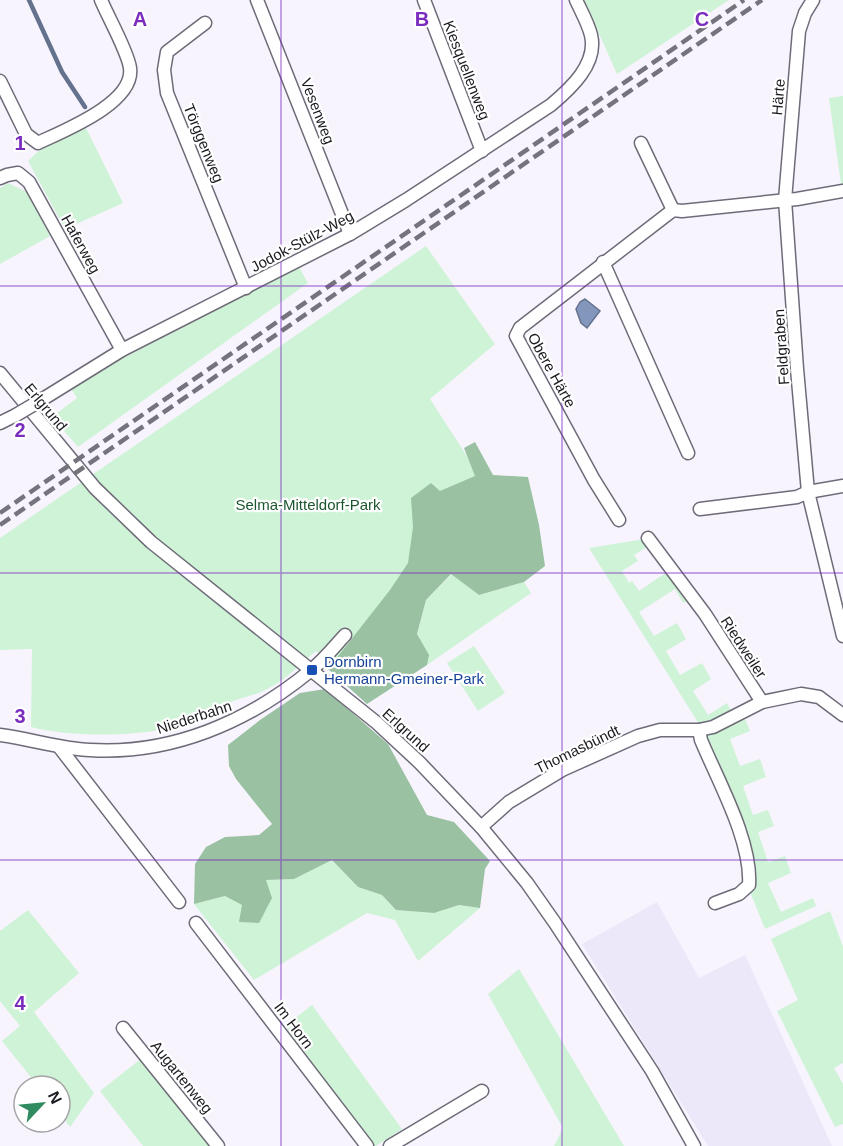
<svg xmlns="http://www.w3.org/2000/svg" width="843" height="1146" font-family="Helvetica,sans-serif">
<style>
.built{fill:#ece8fa}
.green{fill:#cff3d6}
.forest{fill:#9ac1a2}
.water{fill:#8397bd;stroke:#64728e;stroke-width:1.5}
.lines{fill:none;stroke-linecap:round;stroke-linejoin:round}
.stream{stroke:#64728e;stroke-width:4.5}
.minor-casing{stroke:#6e6b78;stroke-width:15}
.minor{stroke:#fff;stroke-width:12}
.rail{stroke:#75737b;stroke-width:4.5;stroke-dasharray:12 6;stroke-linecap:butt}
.minor-bridge-casing{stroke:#6e6b78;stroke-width:15;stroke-linecap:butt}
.minor-bridge{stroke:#fff;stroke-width:12}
.grid{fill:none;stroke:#7b2cbf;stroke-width:1.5;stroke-opacity:0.55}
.transit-dot{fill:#1a4fb4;stroke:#fff;stroke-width:2}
.labels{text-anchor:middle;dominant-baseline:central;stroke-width:4.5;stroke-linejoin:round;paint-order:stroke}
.street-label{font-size:15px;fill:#1c1a20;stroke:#fff}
.park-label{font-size:15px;fill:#1b562e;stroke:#fff}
.transit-label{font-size:15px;fill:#164399;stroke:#fff;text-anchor:start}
.grid-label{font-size:20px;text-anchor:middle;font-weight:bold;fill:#7b2cbf;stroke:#fff;stroke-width:4.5;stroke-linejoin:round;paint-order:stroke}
</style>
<rect width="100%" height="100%" fill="#f7f4fe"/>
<polygon class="built" points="657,902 699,978 745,955 832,1146 708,1146 582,944"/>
<g class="green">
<polygon points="584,0 729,0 617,74"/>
<polygon points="843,96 843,184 841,184 829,98"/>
<polygon points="85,126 123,203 65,229 28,161 44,146"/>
<polygon points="8,183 27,192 50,236 0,264 0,188"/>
<path d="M426,246L495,344L430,399L516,532L448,570L420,600L367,694L316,651C301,663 286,680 269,688C257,695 243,697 231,702C215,709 201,718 185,724C145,737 72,738 31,727L32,649L0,650V538Z"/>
<polygon points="299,267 308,283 78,447 52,417 77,398 71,389 108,366"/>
<polygon points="645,539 650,545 634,555 638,561 622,571 629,583 632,581 639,591 667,572 690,599 683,603 675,589 639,612 654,636 677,623 686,639 666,651 680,675 702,663 711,679 693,691 708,715 727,703 732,712 714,721 699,724 589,548"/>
<polygon points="452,574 479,595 524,582 531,593 427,665 428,655 417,634 426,600"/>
<polygon points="474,646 505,693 478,711 447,663"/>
<polygon points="745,719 750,731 730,739 740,766 760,759 766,777 743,786 753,815 768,810 774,826 758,832 768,862 785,856 791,873 768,883 781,912 813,898 816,906 765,929 750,892 756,883 756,865 707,742 706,737 710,735"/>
<polygon points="332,860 358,887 382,895 396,910 434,913 459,905 480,908 418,961 395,920 367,913 254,980 194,904 225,896 242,905 266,880 294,879"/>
<polygon points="28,910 79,973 34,1012 94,1093 70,1127 60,1114 60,1086 38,1086 2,1041 20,1026 0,1001 0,931"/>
<polygon points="830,911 843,947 843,1063 834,1068 843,1084 843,1124 835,1127 777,1011 798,1000 771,939"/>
<polygon points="519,969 624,1146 554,1146 563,1128 488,994"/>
<polygon points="312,1005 402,1129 376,1146 374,1146 285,1026"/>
<polygon points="142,1058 211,1146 143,1146 100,1091"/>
</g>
<g class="forest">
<polygon points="475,442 493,475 528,477 539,525 545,566 524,582 479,595 451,574 426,600 417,634 429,655 427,665 367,704 328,669 390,590 408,563 413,527 411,498 431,483 440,491 475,476 464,448"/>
<polygon points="325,689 388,744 427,815 454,822 490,861 485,869 480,908 459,905 434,913 396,910 382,895 358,887 332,860 294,879 266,880 272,898 259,923 239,922 242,905 225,896 194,904 195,864 206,847 225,837 259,835 272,824 236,779 229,766 228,745 260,720 300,693"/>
</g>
<polygon class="water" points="585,299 600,311 587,328 581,323 576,309 580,302"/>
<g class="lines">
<polyline class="stream" points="29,0 62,72 85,107"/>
<defs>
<g id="minor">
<polyline points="257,0 350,234"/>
<polyline points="424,0 482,151"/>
<polyline points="813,0 805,13 799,31 785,200 797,369 808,492 843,636"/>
<polyline points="205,23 167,52 164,70 167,93 246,288"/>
<path d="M0,81L26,134L38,143C63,131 135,103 130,68C128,52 108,17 101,0"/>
<polyline points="641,143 673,210"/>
<polyline points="0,178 7,175 18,173 29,182 122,350"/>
<polyline points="603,262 688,453"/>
<polyline points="0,373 95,488 151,542 377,723 420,763 481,827 527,883 555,923 652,1071 694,1146"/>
<path d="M38,402L122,350L350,234L406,200L551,105C570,89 598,64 591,35C588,23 581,11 576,0"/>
<polyline points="0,423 16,415"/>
<polyline points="700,509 797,497 808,492 843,486"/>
<polyline points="619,520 594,480 516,336 520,328 673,210 682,211 797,199 843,191"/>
<polyline points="648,538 705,614 762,702"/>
<path d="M699,730L701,740C718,781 752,841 749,885L739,894L715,903"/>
<path d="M0,735C31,739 60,749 90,750C171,755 248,722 310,671C323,661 334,647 345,635"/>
<polyline points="60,748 179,902"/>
<polyline points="481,827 509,802 562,770 638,736 660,730 699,730 713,727 762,702 801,694 819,697 843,715"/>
<polyline points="196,923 367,1146"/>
<polyline points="123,1028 218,1146"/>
<polyline points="390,1146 482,1091"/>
</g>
</defs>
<use href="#minor" class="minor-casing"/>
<use href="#minor" class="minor"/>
<g class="rail">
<polyline points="0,513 744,0"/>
<polyline points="0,525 762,0"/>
</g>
<defs>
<polyline id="minor-bridge" points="16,415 38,402"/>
</defs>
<use href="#minor-bridge" class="minor-bridge-casing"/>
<use href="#minor-bridge" class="minor-bridge"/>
</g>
<path class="grid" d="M281,0V1146M562,0V1146M0,286H843M0,573H843M0,860H843"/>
<rect class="transit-dot" x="306" y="664" width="12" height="12" rx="3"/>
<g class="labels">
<g class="street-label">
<text transform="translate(467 70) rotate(69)">Kiesquellenweg</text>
<text transform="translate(778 97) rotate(-85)">Härte</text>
<text transform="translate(318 111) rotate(69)">Vesenweg</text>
<text transform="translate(204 143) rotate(68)">Törggenweg</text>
<text transform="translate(302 241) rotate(-28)">Jodok-Stülz-Weg</text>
<text transform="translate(81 244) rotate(61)">Haferweg</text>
<text transform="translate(781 347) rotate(-94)">Feldgraben</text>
<text transform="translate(552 370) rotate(61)">Obere Härte</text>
<text transform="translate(46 407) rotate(50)">Erlgrund</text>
<text transform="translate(744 647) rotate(57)">Riedweiler</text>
<text transform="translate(194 717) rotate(-18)">Niederbahn</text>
<text transform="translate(406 730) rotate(42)">Erlgrund</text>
<text transform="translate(577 749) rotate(-26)">Thomasbündt</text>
<text transform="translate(294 1025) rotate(53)">Im Horn</text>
<text transform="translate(182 1077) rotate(51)">Augartenweg</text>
</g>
<g class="park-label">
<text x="308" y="504">Selma-Mitteldorf-Park</text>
</g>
<g class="transit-label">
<text x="324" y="661">Dornbirn<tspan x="324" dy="17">Hermann-Gmeiner-Park</tspan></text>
</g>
</g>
<g class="grid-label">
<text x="140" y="26">A</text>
<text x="422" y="26">B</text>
<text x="702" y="26">C</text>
<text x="20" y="150">1</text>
<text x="20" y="437">2</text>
<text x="20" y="723">3</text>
<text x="20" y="1010">4</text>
</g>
<g transform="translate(42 1104) rotate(64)"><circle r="28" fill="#ffffff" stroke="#a4a3a6" stroke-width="1.5"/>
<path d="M0-4.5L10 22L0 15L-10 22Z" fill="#308b61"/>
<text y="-9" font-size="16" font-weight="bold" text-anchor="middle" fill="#1c1a20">N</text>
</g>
</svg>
